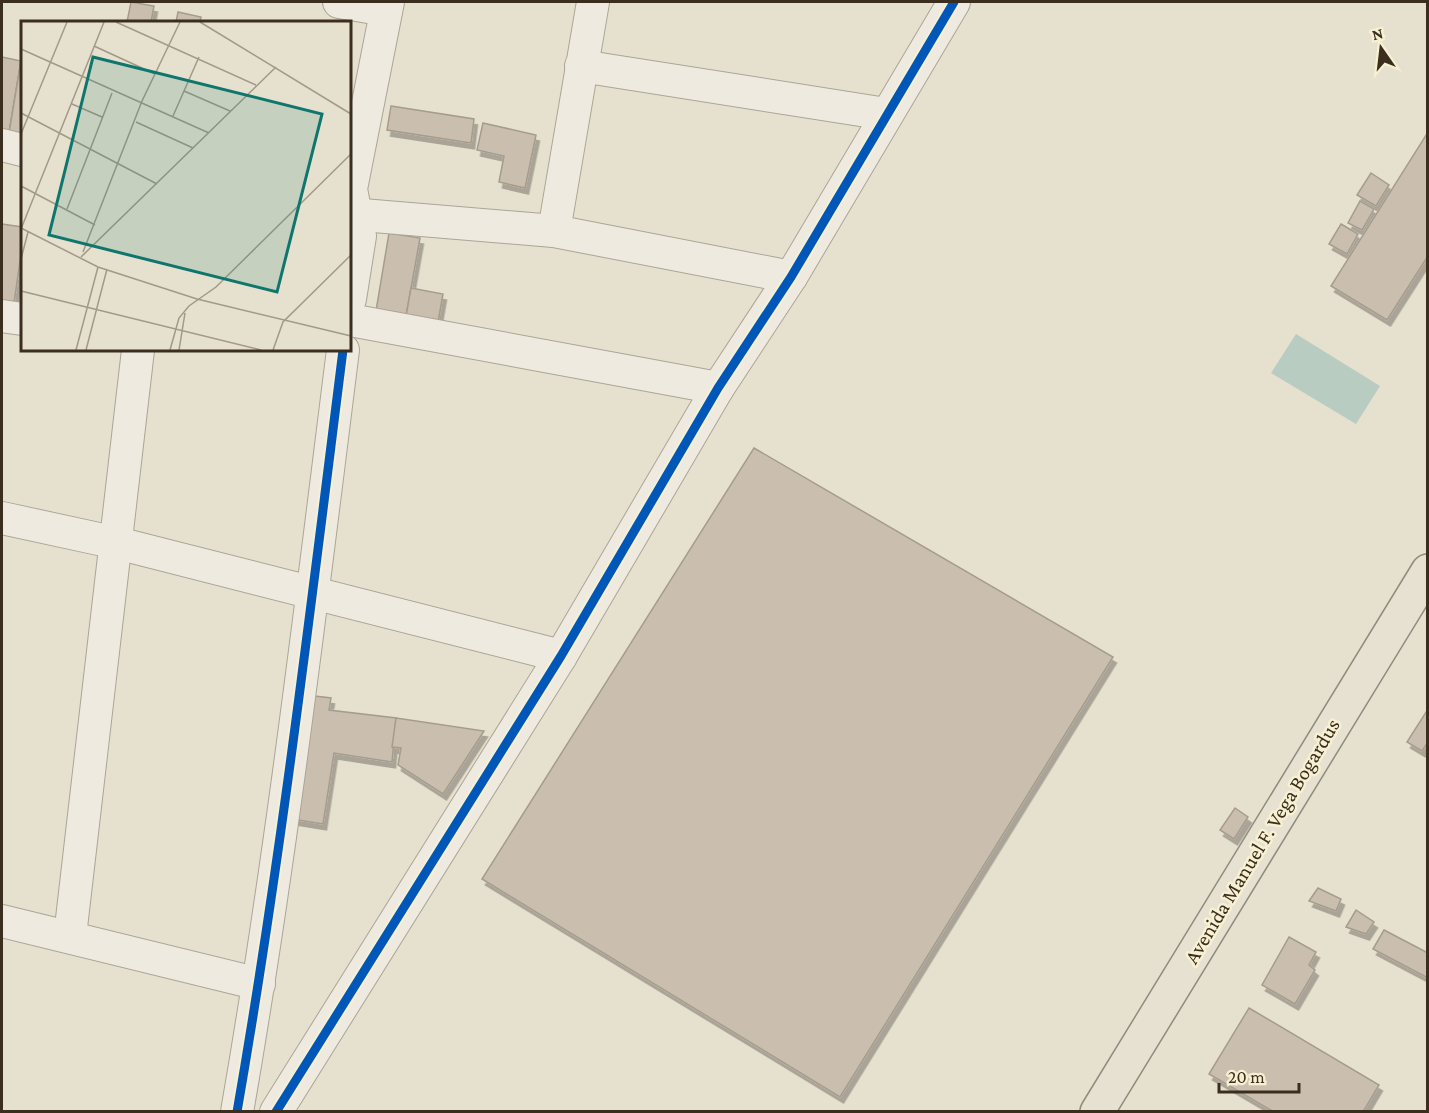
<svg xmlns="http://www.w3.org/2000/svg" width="1429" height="1113" font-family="'Crimson Pro',serif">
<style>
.water{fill:#b9ccc2}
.building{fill:#cabfae;stroke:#a69c8d;stroke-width:1.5;filter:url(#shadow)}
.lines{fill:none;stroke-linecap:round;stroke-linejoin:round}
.minor-casing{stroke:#aba597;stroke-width:34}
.primary-casing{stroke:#918a7e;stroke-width:36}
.minor{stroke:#eeeae0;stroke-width:32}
.primary{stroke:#e6e1d1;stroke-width:33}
.cycleway-casing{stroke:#f7f0d3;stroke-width:13}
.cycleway{stroke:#0057b8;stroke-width:9}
.labels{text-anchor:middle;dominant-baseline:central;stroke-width:5;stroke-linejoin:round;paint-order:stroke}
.street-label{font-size:21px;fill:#3b2e1e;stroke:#f7f0d3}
.inset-road{fill:none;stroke:#a29988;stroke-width:1.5}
.view{fill:#0f766e;fill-opacity:0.15;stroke:#0f766e;stroke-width:3}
.inset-edge{fill:none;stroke:#3b2e1e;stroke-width:3}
</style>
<defs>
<filter id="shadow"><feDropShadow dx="3.5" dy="6" stdDeviation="0" flood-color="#0004"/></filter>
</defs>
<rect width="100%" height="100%" fill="#e6e0ce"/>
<polygon class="water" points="1296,334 1380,386 1356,424 1271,373"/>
<g class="building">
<polygon points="131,2 154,6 151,22 127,22"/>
<polygon points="178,12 201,17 200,22 176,22"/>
<polygon points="2,57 21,61 9,133 2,132"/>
<polygon points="21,61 22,61 22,137 9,133"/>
<polygon points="21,61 22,61 22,136 9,133"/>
<polygon points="391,106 474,119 471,143 387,130"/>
<polygon points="483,123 536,135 525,188 499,182 504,156 477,150"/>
<polygon points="1428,132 1428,256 1387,320 1331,286"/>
<polygon points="1371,173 1389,185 1376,206 1357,195"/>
<polygon points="1360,201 1374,209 1362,230 1348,223"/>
<polygon points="2,224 22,227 22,247 14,303 2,301"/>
<polygon points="1341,224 1358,234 1347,254 1329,244"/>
<polygon points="389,233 420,238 406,316 376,311"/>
<polygon points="411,288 443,294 438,322 406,316"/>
<polygon points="754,448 1113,657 840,1097 482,879"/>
<polygon points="306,695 331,698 329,710 396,718 392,762 334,753 323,824 286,818"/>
<polygon points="1428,709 1428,742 1422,751 1407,742"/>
<polygon points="396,718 484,731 443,794 398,765 401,748 392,747"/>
<polygon points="1235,808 1248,817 1234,839 1220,830"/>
<polygon points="1318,888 1341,899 1336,911 1309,901"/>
<polygon points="1356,910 1374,922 1366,934 1346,927"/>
<polygon points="1384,930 1428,953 1428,978 1373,949"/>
<polygon points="1289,937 1316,952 1309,965 1315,970 1295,1004 1262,985"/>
<polygon points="1249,1008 1379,1085 1363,1112 1274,1112 1209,1074"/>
</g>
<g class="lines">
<defs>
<g id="minor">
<polyline points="339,2 386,10"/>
<polyline points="581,66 886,114"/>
<polyline points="2,145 22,150"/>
<polyline points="350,214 554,231 791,277"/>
<polyline points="554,231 593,2"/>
<polyline points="350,299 360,236 351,189 388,2"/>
<polyline points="2,316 22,319"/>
<polyline points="350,320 718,388"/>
<polyline points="2,518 117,543 561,656"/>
<polyline points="2,921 259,984"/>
<polyline points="70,936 138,350"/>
<path d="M237,1112C281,859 311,604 343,350"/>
<polyline points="276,1112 561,656 718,388 791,277 954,2"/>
</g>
<polyline id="primary" points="1097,1112 1428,571"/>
</defs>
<use href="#minor" class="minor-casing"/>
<use href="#primary" class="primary-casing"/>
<use href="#minor" class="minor"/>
<use href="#primary" class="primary"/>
<defs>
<g id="cycleway">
<path d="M237,1112C281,859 311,604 343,350"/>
<polyline points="276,1112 561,656 718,388 791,277 954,2"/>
</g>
</defs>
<use href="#cycleway" class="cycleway-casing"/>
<use href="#cycleway" class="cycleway"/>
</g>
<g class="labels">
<g class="street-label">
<text transform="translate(1262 841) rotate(-59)">Avenida Manuel F. Vega Bogardus</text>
</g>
</g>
<g transform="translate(21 21)">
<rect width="330" height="330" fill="#e6e0ce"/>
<path class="inset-road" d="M95,1L235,64M179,1L330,93M73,25L134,53M0,28L188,112M163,70L209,90M51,83L81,96M0,92L136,163M152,95L178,36M115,101L172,127M0,113L46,1M0,165L74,204M46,188L91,72M0,207L77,246L176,278L330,315M0,208L83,1M62,231L121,80L159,1M60,236L255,46M0,238L7,211M0,270L240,329M55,329L77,246M65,329L86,248M149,329L158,297L168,285L195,266L330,133M158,329L164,292M252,329L262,301L330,234"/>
<path class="view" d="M72,36L301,93L256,271L28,214Z"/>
<rect width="330" height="330" class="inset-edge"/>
</g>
<rect width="1429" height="1113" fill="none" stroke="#3b2e1e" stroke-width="6"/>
<g transform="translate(1381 48) rotate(346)" stroke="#f7f0d3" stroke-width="4.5" paint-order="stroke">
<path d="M0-4.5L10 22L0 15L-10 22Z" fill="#3b2e1e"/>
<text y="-9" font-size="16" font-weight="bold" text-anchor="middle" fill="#3b2e1e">N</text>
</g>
<path d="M1219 1083v9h80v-9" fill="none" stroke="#3b2e1e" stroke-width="3"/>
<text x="1228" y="1083" font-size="18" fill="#3b2e1e" stroke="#f7f0d3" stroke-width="4.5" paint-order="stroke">20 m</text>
</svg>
